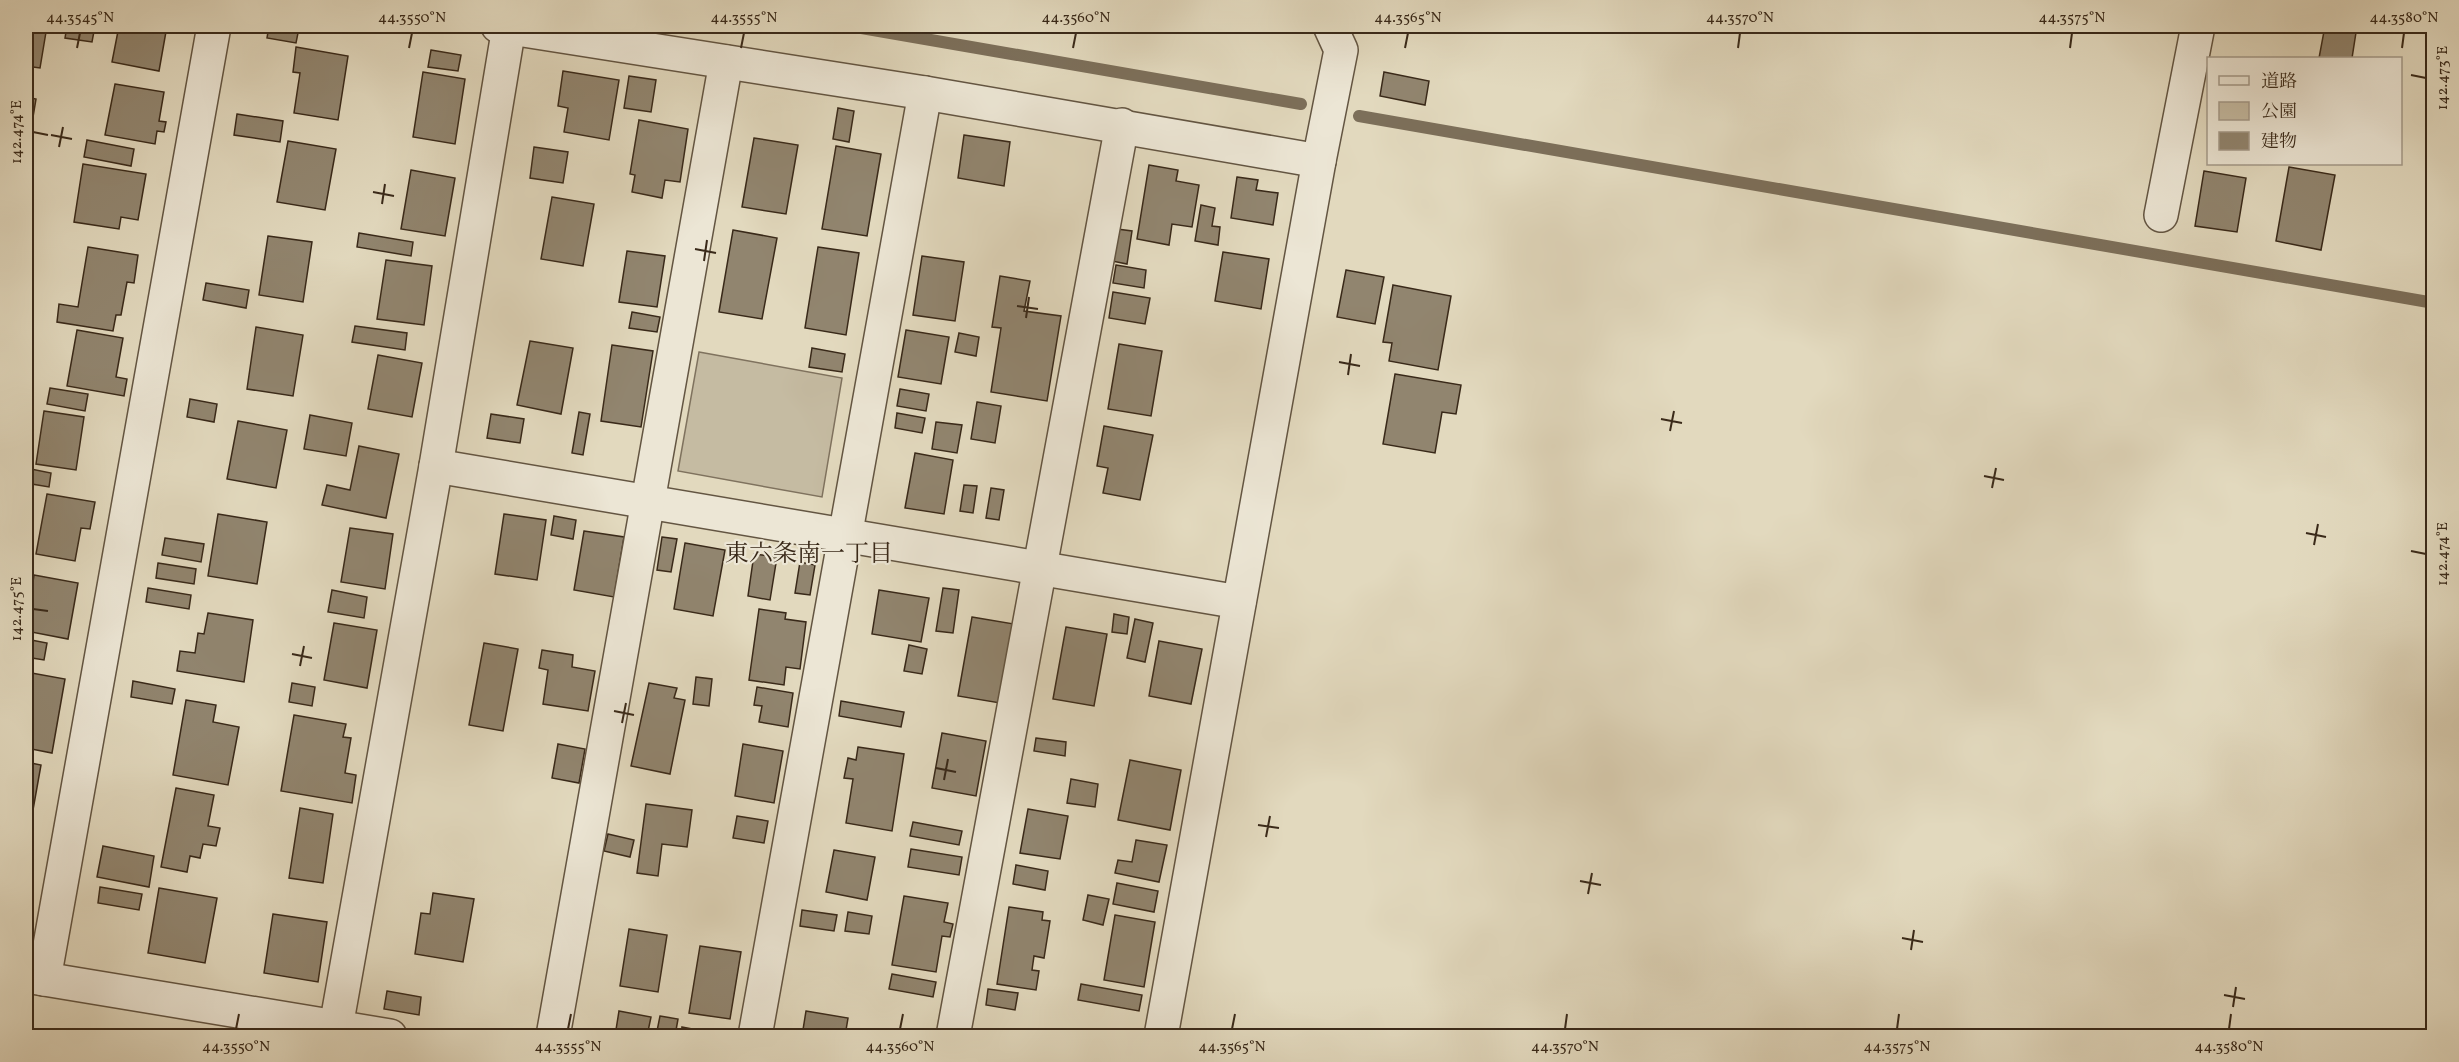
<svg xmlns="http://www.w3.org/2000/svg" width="2459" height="1062" font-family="Vollkorn,'Noto Serif JP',serif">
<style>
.green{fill:#c5bba2;stroke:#7f725e;stroke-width:1.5}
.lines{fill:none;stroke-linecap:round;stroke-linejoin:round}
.stream{stroke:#7c6f5a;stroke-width:12}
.building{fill:#91856f;stroke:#392919;stroke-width:1.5}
.minor-casing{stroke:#635542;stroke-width:36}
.tertiary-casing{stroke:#635542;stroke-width:36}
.minor{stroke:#ece6d5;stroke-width:33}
.tertiary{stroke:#ece6d5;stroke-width:33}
.ticks{fill:none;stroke:#392919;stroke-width:2}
.labels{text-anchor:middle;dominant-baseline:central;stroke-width:4.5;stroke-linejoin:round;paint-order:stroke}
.neighbourhood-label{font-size:24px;fill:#392919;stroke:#ece6d5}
.neatline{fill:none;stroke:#392919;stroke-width:2}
.ticks-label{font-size:15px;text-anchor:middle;fill:#392919}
</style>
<rect width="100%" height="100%" fill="#e2d9be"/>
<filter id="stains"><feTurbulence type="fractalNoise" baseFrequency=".00333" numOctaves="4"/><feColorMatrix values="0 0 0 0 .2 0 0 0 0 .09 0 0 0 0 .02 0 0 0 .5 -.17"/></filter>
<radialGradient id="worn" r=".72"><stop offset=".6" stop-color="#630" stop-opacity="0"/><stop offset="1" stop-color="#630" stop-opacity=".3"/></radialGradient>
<polygon class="green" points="699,352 842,378 822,497 678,471"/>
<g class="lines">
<g class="stream">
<polyline points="850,26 1301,104"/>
<polyline points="1359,116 2434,303"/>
</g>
</g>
<g class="building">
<polygon points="26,26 47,26 40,68 26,66"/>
<polygon points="67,26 95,26 92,42 65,38"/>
<polygon points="119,26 167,26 159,71 112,62"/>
<polygon points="269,26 299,28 296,43 267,38"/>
<polygon points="2325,26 2357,26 2352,58 2319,58"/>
<polygon points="296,47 348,56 338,120 294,113 300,73 293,72"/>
<polygon points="431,50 461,55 458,71 428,67"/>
<polygon points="563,71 619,80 609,140 564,132 568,108 558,106"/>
<polygon points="423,72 465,79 455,144 413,137"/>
<polygon points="1384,72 1429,81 1425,105 1380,96"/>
<polygon points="629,76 656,80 651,112 624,108"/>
<polygon points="115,84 164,92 159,121 166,122 164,132 157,131 155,144 105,135"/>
<polygon points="26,97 36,99 26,159"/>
<polygon points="838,108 854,111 849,142 833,139"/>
<polygon points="237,114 283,121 280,142 234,135"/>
<polygon points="639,120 688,129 680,182 665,180 662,198 632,192 635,175 630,174"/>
<polygon points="964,135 1010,142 1004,186 958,178"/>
<polygon points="754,138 798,145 786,214 742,207"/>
<polygon points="87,140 134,149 131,166 84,157"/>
<polygon points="288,141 336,149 325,210 277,202"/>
<polygon points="836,146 881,154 867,236 822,229"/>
<polygon points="534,147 568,152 563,183 530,178"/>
<polygon points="83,164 146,174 138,220 121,217 119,229 74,222"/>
<polygon points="1149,165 1178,170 1176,181 1199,185 1192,227 1172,224 1169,245 1137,239"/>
<polygon points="2289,167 2335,175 2321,250 2276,241"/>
<polygon points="411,170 455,178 445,236 401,229"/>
<polygon points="2204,171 2246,178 2237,232 2195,226"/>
<polygon points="1237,177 1258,180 1256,190 1278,193 1273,225 1231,218"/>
<polygon points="552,197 594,204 583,266 541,259"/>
<polygon points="1201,205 1215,208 1212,226 1220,227 1218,245 1195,241"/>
<polygon points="1117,229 1132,231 1127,264 1112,261"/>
<polygon points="733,230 777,238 762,319 719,312"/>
<polygon points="359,233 413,242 411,256 357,247"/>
<polygon points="268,236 312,242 303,302 259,295"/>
<polygon points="88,247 138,255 134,283 127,282 121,315 116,315 113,331 57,322 59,304 78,307"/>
<polygon points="818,247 859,253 846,335 805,328"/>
<polygon points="627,251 665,256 657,307 619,302"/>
<polygon points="1223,252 1269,259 1261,309 1215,301"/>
<polygon points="922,256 964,262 955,321 913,315"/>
<polygon points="386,260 432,266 424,325 377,319"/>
<polygon points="1116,265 1146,270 1144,288 1113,283"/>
<polygon points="1346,270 1384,277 1375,324 1337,317"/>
<polygon points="1000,276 1030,281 1024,311 1061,316 1047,401 991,392 1001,328 992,327"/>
<polygon points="206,283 249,290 246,308 203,300"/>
<polygon points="1393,285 1451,296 1438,370 1389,361 1392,343 1383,342"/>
<polygon points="1113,292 1150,298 1145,324 1109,318"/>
<polygon points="632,312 660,317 657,332 629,328"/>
<polygon points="355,326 407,333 405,350 352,342"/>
<polygon points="256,327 303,335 293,396 247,389"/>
<polygon points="77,330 123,338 116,377 127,379 124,396 67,386"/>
<polygon points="906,330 949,337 941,384 898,377"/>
<polygon points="959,333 979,337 976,356 955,352"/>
<polygon points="530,341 573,348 561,414 517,405"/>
<polygon points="1119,344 1162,351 1151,416 1108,409"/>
<polygon points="612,345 653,351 641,427 601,421"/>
<polygon points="812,348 845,354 842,372 809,367"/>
<polygon points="378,355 422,363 412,417 368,409"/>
<polygon points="1395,374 1461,385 1456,414 1442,412 1435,453 1383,444"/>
<polygon points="50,388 88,394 85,411 47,404"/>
<polygon points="900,389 929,394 926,411 897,406"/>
<polygon points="190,399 217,404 214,422 187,417"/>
<polygon points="977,402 1001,406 995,443 971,439"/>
<polygon points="44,411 84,417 76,470 36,464"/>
<polygon points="579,412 590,414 583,455 572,453"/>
<polygon points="897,413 925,418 922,433 895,428"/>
<polygon points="491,414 524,419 520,443 487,438"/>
<polygon points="310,415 352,423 346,456 304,449"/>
<polygon points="238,421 287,430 276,488 227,479"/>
<polygon points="936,422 962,425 957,453 932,449"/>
<polygon points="1104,426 1153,435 1140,500 1103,493 1108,468 1097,466"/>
<polygon points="359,446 399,454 386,518 322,505 327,485 350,490"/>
<polygon points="915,453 953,460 944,514 905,508"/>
<polygon points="26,468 51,473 49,487 26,483"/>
<polygon points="964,485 977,486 973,513 960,511"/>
<polygon points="991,488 1004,490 999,520 986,518"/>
<polygon points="47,494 95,502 90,529 81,528 75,561 36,554"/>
<polygon points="218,514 267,522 257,584 208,576"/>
<polygon points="504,514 546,520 537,580 495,574"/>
<polygon points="554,516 576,520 573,539 551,535"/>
<polygon points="350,528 393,534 385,589 341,582"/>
<polygon points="584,531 624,537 614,597 574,590"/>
<polygon points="662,537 677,539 671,572 657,570"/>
<polygon points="165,538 204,544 201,562 162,555"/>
<polygon points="685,543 725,550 713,616 674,609"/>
<polygon points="754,554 777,557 770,600 748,596"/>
<polygon points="800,562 815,565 810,595 795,593"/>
<polygon points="158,563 196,569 194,584 156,578"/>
<polygon points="34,575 78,583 68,639 26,631"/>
<polygon points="148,588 191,595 189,609 146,602"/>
<polygon points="943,588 959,590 953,633 936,631"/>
<polygon points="332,590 367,597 364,618 328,612"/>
<polygon points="879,590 929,598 921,642 872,634"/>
<polygon points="759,609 786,613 785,619 806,622 800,669 786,667 784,685 749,680"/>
<polygon points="208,613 253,620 244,682 177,671 180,651 195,653 198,633 204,634"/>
<polygon points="1114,614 1129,617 1127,634 1112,632"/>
<polygon points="972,617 1014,624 1000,703 958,696"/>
<polygon points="1135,619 1153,623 1145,662 1127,658"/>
<polygon points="334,623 377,630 367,688 324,680"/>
<polygon points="1066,627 1107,634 1094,706 1053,699"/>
<polygon points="26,639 47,643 44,660 26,657"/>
<polygon points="1159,641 1202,649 1191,704 1149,696"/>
<polygon points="484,643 518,649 503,731 469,725"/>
<polygon points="909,645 927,649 922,674 904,671"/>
<polygon points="542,650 573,655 572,667 595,671 588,711 543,704 548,670 539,668"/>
<polygon points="26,672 65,679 52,753 26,748"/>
<polygon points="696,677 712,679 709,706 693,704"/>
<polygon points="133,681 175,689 172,704 131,697"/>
<polygon points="292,683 315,687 312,706 289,702"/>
<polygon points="649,683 677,688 674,698 685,700 670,774 631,766"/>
<polygon points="757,687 793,693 788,727 759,722 762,706 754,705"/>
<polygon points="186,700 216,705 213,722 239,727 228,785 173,775"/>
<polygon points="841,701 904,712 901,727 839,716"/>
<polygon points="294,715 346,724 343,737 351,738 345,773 356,775 352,803 281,791"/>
<polygon points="942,733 986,741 976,796 932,788"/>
<polygon points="1036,738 1066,742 1065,756 1034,751"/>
<polygon points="558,744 585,749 579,783 552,778"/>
<polygon points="743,744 783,751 774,803 735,796"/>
<polygon points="858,747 904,754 892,831 846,823 853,779 844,778 848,758 856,760"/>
<polygon points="1130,760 1181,770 1170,830 1118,820"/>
<polygon points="26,762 41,765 33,810 26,809"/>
<polygon points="1071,779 1098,784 1095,807 1067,803"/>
<polygon points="176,788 214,795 208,826 220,828 216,846 203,844 200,858 190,856 187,872 161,867"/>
<polygon points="646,804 692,810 687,847 662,844 658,876 637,873"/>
<polygon points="300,808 333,814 323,883 289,878"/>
<polygon points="1028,809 1068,816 1060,859 1020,853"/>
<polygon points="737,816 768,821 764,843 733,838"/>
<polygon points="913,822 962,831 959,845 910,836"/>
<polygon points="608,834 634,840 630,857 604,851"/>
<polygon points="1136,840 1167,845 1159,882 1115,873 1118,860 1132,862"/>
<polygon points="103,846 154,856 149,887 97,877"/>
<polygon points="911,849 962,857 959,875 908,867"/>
<polygon points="834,850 875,857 867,900 826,892"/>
<polygon points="1016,865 1048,871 1045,890 1013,884"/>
<polygon points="1117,883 1158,891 1154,912 1113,904"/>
<polygon points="100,887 142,894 139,910 98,903"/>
<polygon points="159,888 217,898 205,963 148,953"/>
<polygon points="433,893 474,899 463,962 415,954 421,913 430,914"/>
<polygon points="1088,895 1109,899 1103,925 1083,920"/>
<polygon points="904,896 948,903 944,922 953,924 950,937 942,936 936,972 892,965"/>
<polygon points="1009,907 1043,912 1042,920 1050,921 1044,958 1034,956 1032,970 1039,971 1036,990 997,984"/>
<polygon points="802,910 837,915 834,931 800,926"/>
<polygon points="848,912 872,916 869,934 845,931"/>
<polygon points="273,914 327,922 318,982 264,973"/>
<polygon points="1115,915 1155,922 1144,987 1104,980"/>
<polygon points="629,929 667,935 658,992 620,986"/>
<polygon points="700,946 741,952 730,1019 689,1013"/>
<polygon points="892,974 936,982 933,997 889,989"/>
<polygon points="1081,984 1142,995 1139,1011 1078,1000"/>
<polygon points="988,989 1018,993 1015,1010 986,1005"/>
<polygon points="387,991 421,997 419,1015 384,1009"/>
<polygon points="619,1011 651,1017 647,1036 615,1036"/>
<polygon points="806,1011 848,1018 845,1036 802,1036"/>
<polygon points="660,1016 678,1019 675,1036 656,1036"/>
<polygon points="682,1027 698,1030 697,1036 681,1036"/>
</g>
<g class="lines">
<defs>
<g id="minor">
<polyline points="2161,215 2198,26"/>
<polyline points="436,466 1239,602"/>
<polyline points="44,979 214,26"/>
<polyline points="336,1027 436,466 509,27"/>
<polyline points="553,1036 726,62"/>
<polyline points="755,1036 925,93"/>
<polyline points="953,1036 1122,125"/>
<polyline points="1161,1036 1319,161 1341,50 1330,26"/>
</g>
<g id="tertiary">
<polyline points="498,26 925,93 1319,161"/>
<polyline points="26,976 390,1036"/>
</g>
</defs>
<use href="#minor" class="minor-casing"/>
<use href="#tertiary" class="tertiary-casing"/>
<use href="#minor" class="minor"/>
<use href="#tertiary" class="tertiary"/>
</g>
<path class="ticks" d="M77,48L80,33M409,48L412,33M741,48L744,33M1073,48L1076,33M1405,48L1408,33M1738,48L1740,33M2070,48L2072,33M2402,48L2404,33M2411,75L2426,78M33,132L48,135M51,135L72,139M59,147L63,127M373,192L394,196M382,204L385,184M695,249L716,253M704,261L707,240M1017,306L1038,309M1026,318L1029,297M1339,362L1360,366M1348,375L1351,354M1661,419L1682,423M1670,431L1674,411M1984,476L2004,480M1992,488L1996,468M2306,533L2326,537M2314,545L2318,524M2411,551L2426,554M33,609L48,611M292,654L312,658M300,666L304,646M614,711L634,715M622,723L626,703M936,768L956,772M944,780L948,759M1258,825L1279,828M1266,837L1270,816M1580,881L1601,885M1588,894L1592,873M1902,938L1923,942M1911,950L1914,930M2224,995L2245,999M2233,1007L2236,987M236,1029L239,1014M568,1029L571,1014M900,1029L903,1014M1232,1029L1235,1014M1565,1029L1567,1014M1897,1029L1899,1014M2229,1029L2231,1014"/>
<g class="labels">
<g class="neighbourhood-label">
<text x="809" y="555">東六条南一丁目</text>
</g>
</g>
<rect width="2459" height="1062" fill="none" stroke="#e2d9be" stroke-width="66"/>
<rect x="2207" y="57" width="195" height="108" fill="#ece6d5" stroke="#a49a8a" stroke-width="1.5"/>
<rect x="2219" y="76" width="30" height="9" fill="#ece6d5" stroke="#a49a8a" stroke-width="1.5"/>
<text x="2261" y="87" font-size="18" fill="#392919">道路</text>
<rect x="2219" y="102" width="30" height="18" fill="#c5bba2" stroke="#a49a8a" stroke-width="1.5"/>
<text x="2261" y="117" font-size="18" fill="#392919">公園</text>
<rect x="2219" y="132" width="30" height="18" fill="#91856f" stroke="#a49a8a" stroke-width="1.5"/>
<text x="2261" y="147" font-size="18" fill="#392919">建物</text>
<rect x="33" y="33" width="2393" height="996" class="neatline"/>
<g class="ticks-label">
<text x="80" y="22">44.3545°N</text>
<text x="412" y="22">44.3550°N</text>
<text x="744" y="22">44.3555°N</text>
<text x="1076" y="22">44.3560°N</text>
<text x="1408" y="22">44.3565°N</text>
<text x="1740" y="22">44.3570°N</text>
<text x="2072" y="22">44.3575°N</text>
<text x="2404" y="22">44.3580°N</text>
<text transform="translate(2442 78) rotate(-90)" y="5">142.473°E</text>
<text transform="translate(16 132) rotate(-90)" y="5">142.474°E</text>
<text transform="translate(2442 554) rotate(-90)" y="5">142.474°E</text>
<text transform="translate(16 609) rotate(-90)" y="5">142.475°E</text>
<text x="236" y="1051">44.3550°N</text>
<text x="568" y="1051">44.3555°N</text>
<text x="900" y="1051">44.3560°N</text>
<text x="1232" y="1051">44.3565°N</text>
<text x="1565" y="1051">44.3570°N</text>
<text x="1897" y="1051">44.3575°N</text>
<text x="2229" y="1051">44.3580°N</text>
</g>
<rect width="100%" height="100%" filter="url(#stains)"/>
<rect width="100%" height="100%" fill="url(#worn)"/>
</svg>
